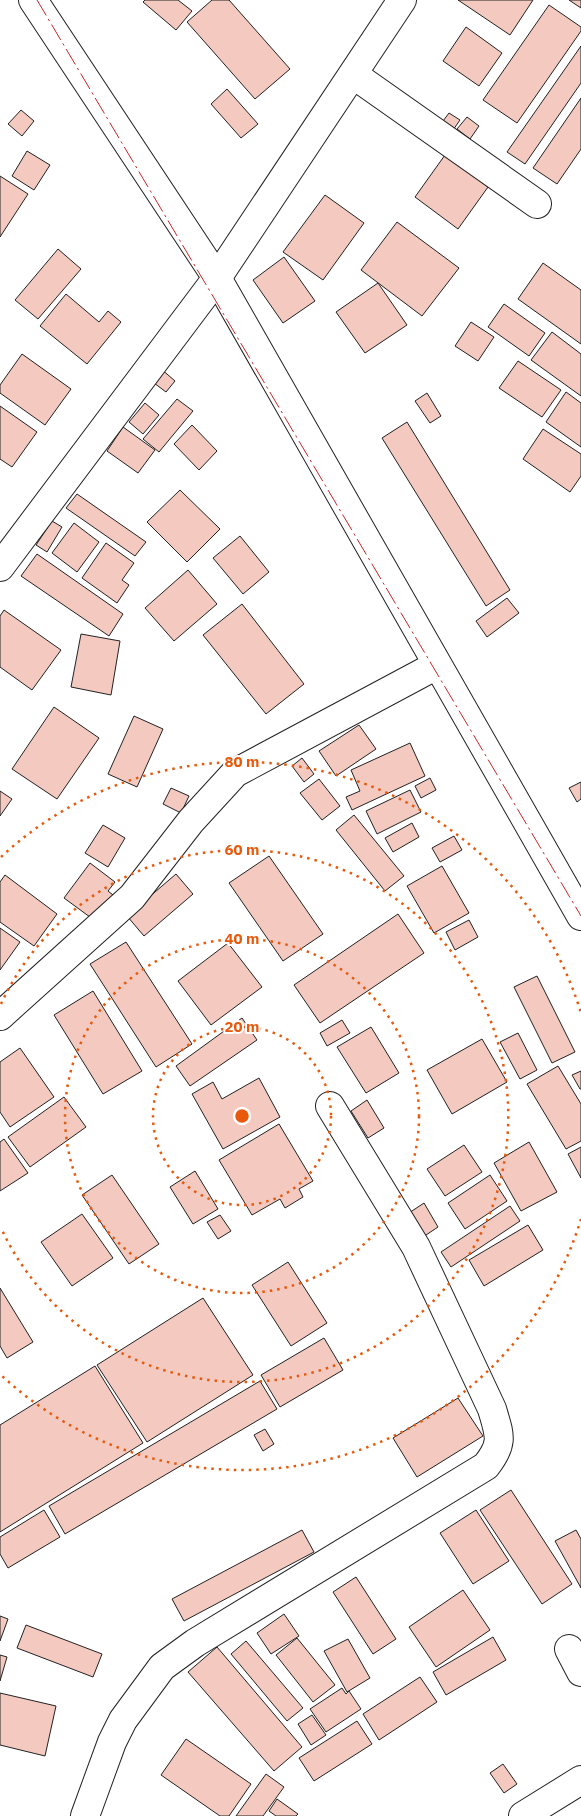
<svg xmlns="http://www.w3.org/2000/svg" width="581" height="1816" font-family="'IBM Plex Sans',sans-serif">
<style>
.building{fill:#f3c9c0;stroke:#222}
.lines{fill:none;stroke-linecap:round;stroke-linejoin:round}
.minor-casing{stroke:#222;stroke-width:30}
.minor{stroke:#fff;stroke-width:28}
.power{stroke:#c62828;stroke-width:1;stroke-dasharray:18 4 2.5 4;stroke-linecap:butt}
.ring{fill:none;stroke:#e8590c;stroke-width:2.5;stroke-dasharray:2.5 5}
.centre{fill:#e8590c;stroke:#fff;stroke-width:2.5}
.ring-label{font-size:15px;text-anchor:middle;font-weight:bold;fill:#e8590c;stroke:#fff;stroke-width:4;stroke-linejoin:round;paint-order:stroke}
</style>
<rect width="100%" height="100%" fill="#fff"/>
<g class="building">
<polygon points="145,0 178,0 192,11 176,30 143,2"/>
<polygon points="212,0 229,0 290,69 255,99 187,22"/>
<polygon points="458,0 533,0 510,35"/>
<polygon points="569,0 581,0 581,8"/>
<polygon points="549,5 581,27 581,31 517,123 483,100"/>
<polygon points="466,27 502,53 479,86 443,61"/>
<polygon points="581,46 581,83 525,164 507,152"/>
<polygon points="227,89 258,124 241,138 211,104"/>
<polygon points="581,98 581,149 557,184 533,168"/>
<polygon points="21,110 34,121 22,136 8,124"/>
<polygon points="449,113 460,120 451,133 440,125"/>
<polygon points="467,117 479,126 470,139 457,129"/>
<polygon points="27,151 50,165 34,190 12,176"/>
<polygon points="445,155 488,187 458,229 415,197"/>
<polygon points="0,176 28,194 0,237"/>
<polygon points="325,195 364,223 323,280 283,252"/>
<polygon points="397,222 459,268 422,316 361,270"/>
<polygon points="58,249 81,269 38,319 15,300"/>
<polygon points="284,257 315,301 283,323 253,280"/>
<polygon points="543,263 581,290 581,344 518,299"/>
<polygon points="378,283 407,325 365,353 336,312"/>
<polygon points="66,294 99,322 108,311 121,322 87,364 40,326"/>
<polygon points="504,304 545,333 529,356 488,327"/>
<polygon points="471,322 494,337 478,361 455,346"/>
<polygon points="552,332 581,354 581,396 531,360"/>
<polygon points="22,354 71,389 45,425 0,393 0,385"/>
<polygon points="518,361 561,390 542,417 499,388"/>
<polygon points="160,368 175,381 166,392 150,380"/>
<polygon points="566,392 581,403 581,447 546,422"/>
<polygon points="427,393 441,416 430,423 415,401"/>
<polygon points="177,399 193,411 159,452 143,439"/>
<polygon points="145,403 159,415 143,434 129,422"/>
<polygon points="0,406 37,432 12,467 0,459"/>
<polygon points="407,422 510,590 486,606 382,438"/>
<polygon points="192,425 217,451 199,470 174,444"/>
<polygon points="123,427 155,450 138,473 107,451"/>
<polygon points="543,429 581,454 581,476 570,492 523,459"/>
<polygon points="180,490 220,529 187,562 147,522"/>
<polygon points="77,494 146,542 135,556 66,508"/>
<polygon points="52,521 62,527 47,552 36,545"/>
<polygon points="74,523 99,542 77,572 52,553"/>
<polygon points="240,536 269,572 243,594 213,558"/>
<polygon points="106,543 134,563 122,580 129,585 117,603 82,578"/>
<polygon points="37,554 123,614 109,636 21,576"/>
<polygon points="188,570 217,604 174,641 145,608"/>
<polygon points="507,598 519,613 487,637 476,621"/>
<polygon points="242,604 304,684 266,714 203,635"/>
<polygon points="4,610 61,650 32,690 0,667 0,616"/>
<polygon points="81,634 120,641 111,695 71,687"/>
<polygon points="54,707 99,738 57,799 12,769"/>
<polygon points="134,716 163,729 137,787 108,774"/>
<polygon points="359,725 376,749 336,776 319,751"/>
<polygon points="410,743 425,776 352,810 346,797 360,791 351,770"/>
<polygon points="302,758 314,774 304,782 292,766"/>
<polygon points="430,778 436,790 421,798 415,786"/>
<polygon points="319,779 340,806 322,820 300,793"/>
<polygon points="581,782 581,799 577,802 569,788"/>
<polygon points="171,788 189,796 181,813 163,804"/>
<polygon points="410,790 421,812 377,834 366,811"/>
<polygon points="0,791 12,799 0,816"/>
<polygon points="354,815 404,876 385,891 336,830"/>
<polygon points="412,823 419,837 393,852 385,838"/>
<polygon points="103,825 125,838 108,867 85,853"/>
<polygon points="454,836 462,850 440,862 432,848"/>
<polygon points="269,856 323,934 283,961 229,883"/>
<polygon points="90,863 115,882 108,891 113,895 94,920 64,898"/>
<polygon points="442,866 469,913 434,933 407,886"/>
<polygon points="176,874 193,894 144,936 127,916"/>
<polygon points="5,875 57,914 34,946 0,922 0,882"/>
<polygon points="398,914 424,953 320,1023 294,985"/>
<polygon points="469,920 478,937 455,950 446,932"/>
<polygon points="0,928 20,942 0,970"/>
<polygon points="126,942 192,1044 156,1067 90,964"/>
<polygon points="228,943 262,987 211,1025 178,981"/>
<polygon points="537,976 575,1052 552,1063 514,987"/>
<polygon points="93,991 142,1071 103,1094 54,1015"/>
<polygon points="242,1018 257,1040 190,1086 176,1066"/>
<polygon points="342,1020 350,1033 327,1046 320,1033"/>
<polygon points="371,1027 399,1073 366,1093 337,1047"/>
<polygon points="518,1033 537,1070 520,1079 500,1042"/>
<polygon points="482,1039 507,1082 452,1114 427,1070"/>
<polygon points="20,1048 54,1097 10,1127 0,1112 0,1062"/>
<polygon points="558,1066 581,1104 581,1141 566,1149 527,1084"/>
<polygon points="581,1071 581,1089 580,1089 572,1075"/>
<polygon points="259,1078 280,1117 223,1149 192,1094 213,1082 222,1099"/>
<polygon points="64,1097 86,1127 30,1167 8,1137"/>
<polygon points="367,1100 384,1128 368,1138 351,1111"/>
<polygon points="279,1124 313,1181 299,1189 303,1197 285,1208 280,1199 252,1215 219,1160"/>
<polygon points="4,1139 28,1173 0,1191 0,1142"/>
<polygon points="529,1142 557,1192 521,1211 494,1163"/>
<polygon points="464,1145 482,1172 445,1196 427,1169"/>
<polygon points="581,1147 581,1178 568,1154"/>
<polygon points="195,1171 218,1209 193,1224 170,1187"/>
<polygon points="112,1175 159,1244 129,1264 82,1195"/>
<polygon points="490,1175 507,1201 465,1229 448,1203"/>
<polygon points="424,1203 438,1227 423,1237 409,1213"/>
<polygon points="510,1206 520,1221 451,1267 441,1252"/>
<polygon points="82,1214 113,1258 72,1286 41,1242"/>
<polygon points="220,1215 231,1231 218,1239 207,1222"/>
<polygon points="528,1225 543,1250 484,1286 469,1260"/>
<polygon points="288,1262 327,1323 291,1346 252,1285"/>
<polygon points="0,1288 33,1342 7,1358 0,1346"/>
<polygon points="203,1298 253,1375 147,1442 97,1365"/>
<polygon points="324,1338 343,1370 280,1407 261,1375"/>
<polygon points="95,1366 143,1443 0,1532 0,1425"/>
<polygon points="260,1381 277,1409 65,1534 49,1506"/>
<polygon points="458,1398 483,1436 417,1477 393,1438"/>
<polygon points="265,1429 274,1444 263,1451 254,1435"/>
<polygon points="511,1490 572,1584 542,1604 480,1510"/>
<polygon points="44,1510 60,1537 8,1568 0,1554 0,1537"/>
<polygon points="476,1510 509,1561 473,1584 440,1533"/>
<polygon points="302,1530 314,1552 184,1621 172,1599"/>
<polygon points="576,1530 581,1539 581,1588 555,1541"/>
<polygon points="356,1577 396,1639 373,1654 333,1592"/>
<polygon points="463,1590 490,1630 436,1667 409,1627"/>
<polygon points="284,1614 299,1636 271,1654 257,1633"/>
<polygon points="0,1616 8,1619 0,1641"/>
<polygon points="26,1625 102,1654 93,1677 17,1648"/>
<polygon points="493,1637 506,1660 446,1695 433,1672"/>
<polygon points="297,1638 335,1685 313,1702 276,1655"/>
<polygon points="348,1639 370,1678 347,1692 324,1651"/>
<polygon points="246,1641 303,1708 287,1721 231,1654"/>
<polygon points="217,1647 302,1747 274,1771 188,1672"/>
<polygon points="0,1655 7,1657 0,1681"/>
<polygon points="420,1677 437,1702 379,1740 363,1714"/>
<polygon points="342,1688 346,1694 349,1691 361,1709 326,1732 310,1709"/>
<polygon points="0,1693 56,1706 45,1756 0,1745"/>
<polygon points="312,1715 326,1735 311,1745 298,1724"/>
<polygon points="357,1721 372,1744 314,1781 299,1758"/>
<polygon points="186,1739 251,1784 229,1816 220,1816 161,1775"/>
<polygon points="503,1764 517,1784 504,1793 490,1773"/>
<polygon points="266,1774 284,1787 263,1816 236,1816"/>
<polygon points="277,1799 298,1814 296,1816 276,1816 269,1811"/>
</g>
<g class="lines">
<defs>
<g id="minor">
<polyline points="33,0 217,278 581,916"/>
<polyline points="354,75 537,204"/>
<polyline points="0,567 217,278 402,0"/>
<polyline points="0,1016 132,897 191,821 235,773 437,665"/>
<polyline points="569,1649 581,1672"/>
<path d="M85,1816L112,1742L123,1720L162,1667L195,1643L486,1466C504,1443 500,1436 492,1409L416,1247L330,1106"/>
<polyline points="523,1816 581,1780"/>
</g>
</defs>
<use href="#minor" class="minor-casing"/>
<use href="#minor" class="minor"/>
<polyline class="power" points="37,0 581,916"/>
</g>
<g class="ring">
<circle cx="242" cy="1116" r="89"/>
<circle cx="242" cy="1116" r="177"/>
<path d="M1 1004A266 266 0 1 1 1 1228"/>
<path d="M581 1219A354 354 0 0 1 1 1375M1 857A354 354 0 0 1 581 1013"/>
</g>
<circle cx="242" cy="1116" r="8" class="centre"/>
<g class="ring-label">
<text x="242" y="767">80 m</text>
<text x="242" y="855">60 m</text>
<text x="242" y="944">40 m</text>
<text x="242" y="1032">20 m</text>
</g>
</svg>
